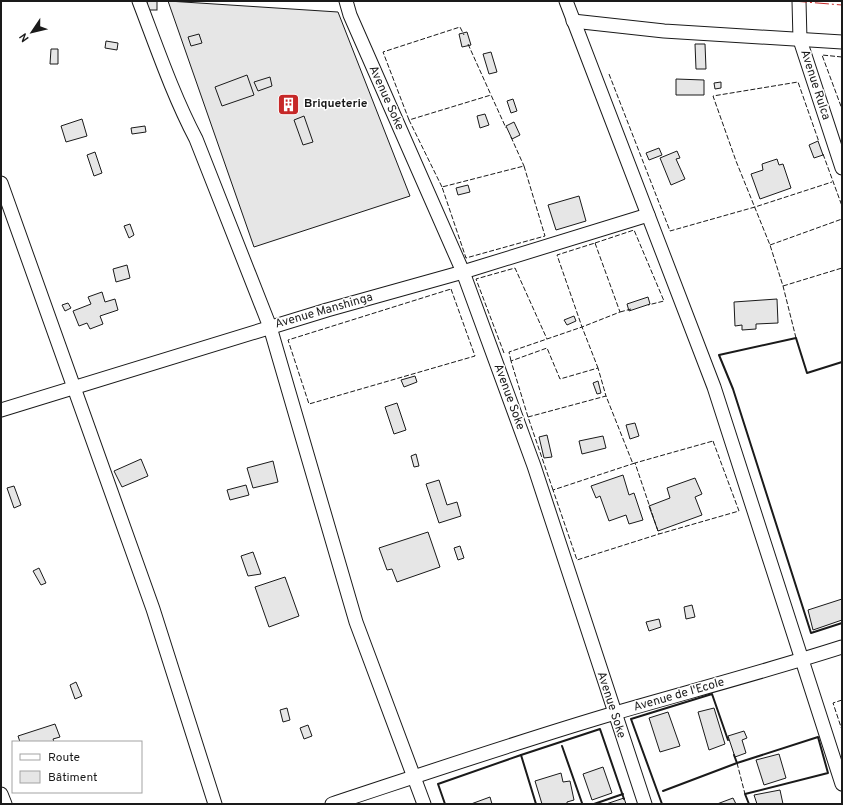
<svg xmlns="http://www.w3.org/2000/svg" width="843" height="805" font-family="Overpass,sans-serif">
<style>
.building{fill:#e6e6e6;stroke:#1a1a1a}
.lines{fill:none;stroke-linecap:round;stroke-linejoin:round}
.street-casing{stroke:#1a1a1a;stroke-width:15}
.street{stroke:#fff;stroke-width:13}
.fence{stroke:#1a1a1a;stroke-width:1;stroke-dasharray:5 2;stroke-linecap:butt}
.wall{stroke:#1a1a1a;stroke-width:2}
.power{stroke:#c62828;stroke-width:1;stroke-dasharray:14 3 2 3;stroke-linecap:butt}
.labels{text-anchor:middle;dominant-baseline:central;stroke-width:3;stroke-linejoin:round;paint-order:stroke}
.street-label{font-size:12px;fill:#1a1a1a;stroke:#fff}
.poi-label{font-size:12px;font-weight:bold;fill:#1a1a1a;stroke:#fff;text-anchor:start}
</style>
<rect width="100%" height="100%" fill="#fff"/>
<g class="building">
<rect x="147" y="1" width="10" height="9"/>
<polygon points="168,1 338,12 410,196 254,247"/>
<polygon points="467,32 471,45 462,47 459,34"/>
<polygon points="199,34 202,43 191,46 188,37"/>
<polygon points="106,41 118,43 117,50 105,48"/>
<polygon points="695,44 705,44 706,69 696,69"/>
<polygon points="51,49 58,49 58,64 50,64"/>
<polygon points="491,52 497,72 489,74 483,54"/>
<polygon points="247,75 254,95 222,106 215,87"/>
<polygon points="270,77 272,86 258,91 254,82"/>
<polygon points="676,79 704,80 704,95 676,95"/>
<polygon points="721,82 721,88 715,89 714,83"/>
<polygon points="513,99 517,111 511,113 507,101"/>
<polygon points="485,114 489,125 480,128 477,116"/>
<polygon points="304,116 313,142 303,145 294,120"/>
<polygon points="82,119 87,136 66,142 61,126"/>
<polygon points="514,122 520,135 512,139 506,126"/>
<polygon points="145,126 146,132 132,134 131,128"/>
<polygon points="818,141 823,155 814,158 809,145"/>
<polygon points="659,148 662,155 649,160 646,153"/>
<polygon points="677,151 680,158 676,159 685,179 671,185 660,158"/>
<polygon points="95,152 102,173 94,176 87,155"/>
<polygon points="777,159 779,165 783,164 791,188 760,199 751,174 763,170 762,164"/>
<polygon points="468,185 470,192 458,195 456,188"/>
<polygon points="579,196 586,221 556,230 548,205"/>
<polygon points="130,224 134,235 129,238 124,226"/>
<polygon points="127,265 130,278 116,282 113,269"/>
<polygon points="102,292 105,302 115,299 118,310 100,316 103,324 90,329 87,323 79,326 73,311 91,304 88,297"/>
<polygon points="648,297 650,304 629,311 627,304"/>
<polygon points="777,299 778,323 756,324 756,329 742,330 742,325 735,326 734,302"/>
<polygon points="68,303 71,308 65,311 62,305"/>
<polygon points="574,316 576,321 567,325 564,320"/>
<polygon points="415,376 417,382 404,387 401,380"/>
<polygon points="598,381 601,393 597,394 593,383"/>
<polygon points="397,403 406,430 394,434 385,407"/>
<polygon points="635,423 639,436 630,439 626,425"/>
<polygon points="547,435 552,457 544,458 539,437"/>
<polygon points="603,436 606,448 582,454 579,441"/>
<polygon points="416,454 419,466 414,467 411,456"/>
<polygon points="141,459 148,476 122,487 114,471"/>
<polygon points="273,461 278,482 253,488 247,468"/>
<polygon points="623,475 629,495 634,493 643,520 629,524 626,515 609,521 600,496 596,498 591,486"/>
<polygon points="695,478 702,494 695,497 702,515 658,531 649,506 670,498 667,488"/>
<polygon points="439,480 447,505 457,502 461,516 439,523 426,484"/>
<polygon points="246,485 249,495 230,500 227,490"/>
<polygon points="14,486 21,505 14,508 7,488"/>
<polygon points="428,532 440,567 397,582 392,569 387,570 379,548"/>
<polygon points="460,546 464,558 458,560 454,548"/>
<polygon points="253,552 261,574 248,576 241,556"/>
<polygon points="39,568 46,583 41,585 33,571"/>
<polygon points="285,577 299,616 269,627 255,587"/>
<polygon points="842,599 842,620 813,630 808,610"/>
<polygon points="692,605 695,617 686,619 684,607"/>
<polygon points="659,619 661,627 649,631 646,622"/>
<polygon points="76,682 82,696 75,699 70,685"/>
<polygon points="287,708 290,720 283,722 280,710"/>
<polygon points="714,708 725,744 709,750 698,712"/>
<polygon points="668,712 680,746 660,752 649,718"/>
<polygon points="55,724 60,737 53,739 54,742 20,742 18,736"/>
<polygon points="308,725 312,736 304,739 300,728"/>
<polygon points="744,731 747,738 742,740 746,753 735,757 728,736"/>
<polygon points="779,754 786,778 764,785 756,760"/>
<polygon points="603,767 612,793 592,800 583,774"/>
<polygon points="561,773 563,782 570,781 574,800 567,802 567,804 542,804 535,781"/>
<polygon points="780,790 783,804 757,804 754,795"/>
<polygon points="490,797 492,804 471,804"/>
<polygon points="624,798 626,804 606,804"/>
<polygon points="733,798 736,804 717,804"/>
</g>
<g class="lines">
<defs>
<g id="street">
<path d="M139,1C157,48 173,95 196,139L270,327L356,622L424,804"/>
<polyline points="346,1 350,15 463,272 534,466 645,804"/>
<polyline points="566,1 714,387 842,784"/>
<polyline points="799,1 800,40 842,168"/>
<polyline points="573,21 664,31 842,42"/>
<polyline points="1,183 153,609 215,804"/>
<polyline points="1,410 327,310 463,272 648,215"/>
<polyline points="1,794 5,804"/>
<path d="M332,804C426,773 520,741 615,713C691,691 767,671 842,647"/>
</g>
</defs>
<use href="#street" class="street-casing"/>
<use href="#street" class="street"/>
<g class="fence">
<polyline points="468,44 491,95"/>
<polyline points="842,57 822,55 842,109"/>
<polyline points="609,74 670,231 755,207 832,182"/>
<polyline points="409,120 383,52 460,27 464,35"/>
<polyline points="511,137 524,166"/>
<polyline points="823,154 842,206"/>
<polygon points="524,166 545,236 466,258 442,187"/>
<polyline points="442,187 409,120 491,95 506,128"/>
<polygon points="595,243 620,312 582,327 557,255"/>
<polyline points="595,243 634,230 664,301 648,305"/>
<polyline points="770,245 842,219"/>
<polyline points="783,286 842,268"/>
<polygon points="451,289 475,356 309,404 288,340"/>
<polyline points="620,312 631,309"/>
<polyline points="796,338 783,286 770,245 736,161 713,96 798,82 819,142"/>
<polyline points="504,353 476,279 515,268 547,339"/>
<polyline points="511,361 509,352 582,327 598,368"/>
<polyline points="528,417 511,361 547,348 560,379 598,368 606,396"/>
<polygon points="713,441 739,511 659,534 635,463"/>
<polyline points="635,463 553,490 577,560 659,534"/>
<polyline points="553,490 528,417 606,396 633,464"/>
<polyline points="842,700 833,703 842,730"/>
<polyline points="737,763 745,794"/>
</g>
<g class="wall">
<polyline points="842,362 807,373 796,338 719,355 733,389 811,633 842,623"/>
<polyline points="562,746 582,803"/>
<polyline points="521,755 536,804"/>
<polyline points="734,755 737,763 818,737 828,773 745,794 749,804"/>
<polyline points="663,791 737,763"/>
<polyline points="445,804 438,784 521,755 600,729 624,799"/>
<polyline points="594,804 623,794"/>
<polyline points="662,804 631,719 712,694 728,740"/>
</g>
<polyline class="power" points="793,1 842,5"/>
</g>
<defs>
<symbol id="building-square" viewBox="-11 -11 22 22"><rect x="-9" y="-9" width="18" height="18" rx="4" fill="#c62828" stroke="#fff"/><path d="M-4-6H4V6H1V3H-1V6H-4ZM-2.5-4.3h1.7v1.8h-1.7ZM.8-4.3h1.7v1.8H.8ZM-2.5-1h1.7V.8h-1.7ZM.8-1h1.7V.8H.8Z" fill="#fff"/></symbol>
</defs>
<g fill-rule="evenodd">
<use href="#building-square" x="276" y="92" width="25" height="25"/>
</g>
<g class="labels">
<g class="street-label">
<text transform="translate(815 85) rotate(72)">Avenue Rulca</text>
<text transform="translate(386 98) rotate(66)">Avenue Soke</text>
<text transform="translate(324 311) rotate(-16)">Avenue Manshinga</text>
<text transform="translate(509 397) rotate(70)">Avenue Soke</text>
<text transform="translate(679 695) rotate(-16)">Avenue de l'Ecole</text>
<text transform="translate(611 705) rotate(72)">Avenue Soke</text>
</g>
<g class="poi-label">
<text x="304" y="104">Briqueterie</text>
</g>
</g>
<rect width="843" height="805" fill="none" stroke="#1a1a1a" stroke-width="4"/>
<rect x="12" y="741" width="130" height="52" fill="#ffffff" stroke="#a3a3a3"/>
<rect x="20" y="754" width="20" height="6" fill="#ffffff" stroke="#a3a3a3"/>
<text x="48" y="761" font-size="12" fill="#1a1a1a">Route</text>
<rect x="20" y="771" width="20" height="12" fill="#e6e6e6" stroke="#a3a3a3"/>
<text x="48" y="781" font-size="12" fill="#1a1a1a">Bâtiment</text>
<g transform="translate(32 32) rotate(235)" stroke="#ffffff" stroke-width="3" paint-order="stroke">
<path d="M0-3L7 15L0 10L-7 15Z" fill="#1a1a1a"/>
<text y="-6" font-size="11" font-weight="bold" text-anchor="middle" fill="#1a1a1a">N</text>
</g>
</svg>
